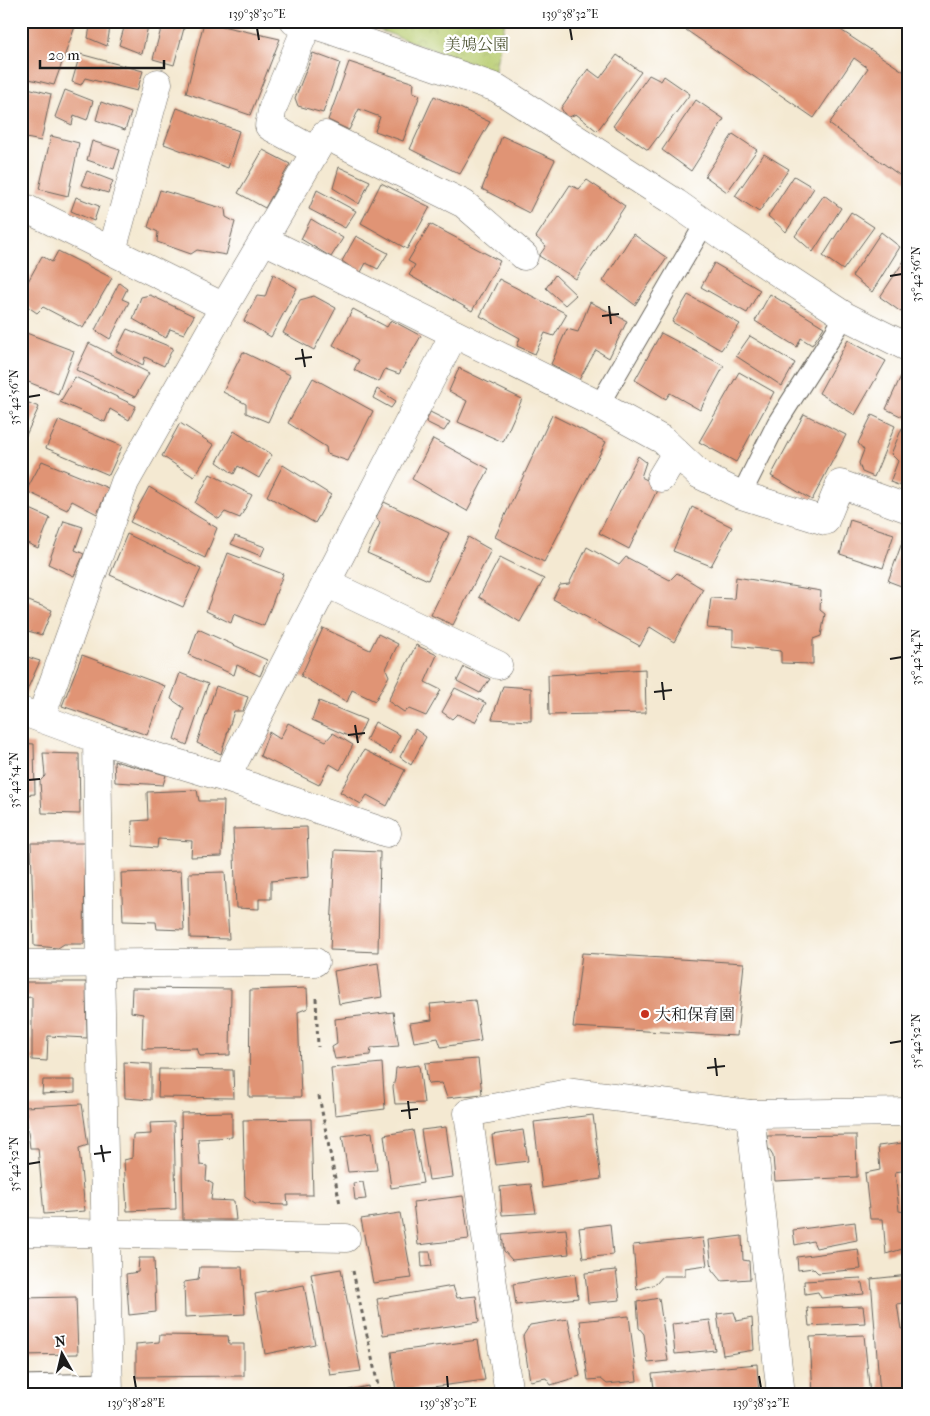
<svg xmlns="http://www.w3.org/2000/svg" width="930" height="1416" font-family="'IM FELL French Canon','Noto Serif JP',serif">
<style>
.park{fill:url(#park-crowns);stroke:#6a7446}
.building{fill:#e09475}
.lines{fill:none;stroke-linecap:round;stroke-linejoin:round}
.lane-casing{stroke:#68645c;stroke-width:21}
.street-casing{stroke:#68645c;stroke-width:29}
.path{stroke:#68645c;stroke-width:3;stroke-dasharray:4 4;stroke-linecap:butt}
.lane{stroke:#fff;stroke-width:19}
.street{stroke:#fff;stroke-width:28}
.ticks{fill:none;stroke:#1c1c1c;stroke-width:2}
.poi-dot{fill:#c8321e;stroke:#fff;stroke-width:2}
.labels{text-anchor:middle;dominant-baseline:central;stroke-width:4.5;stroke-linejoin:round;paint-order:stroke}
.park-label{font-size:16px;fill:#535a39;stroke:#fff}
.poi-label{font-size:16px;fill:#1c1c1c;stroke:#fff;text-anchor:start}
.neatline{fill:none;stroke:#1c1c1c;stroke-width:2}
.ticks-label{font-size:12px;text-anchor:middle;fill:#1c1c1c}
</style>
<defs>
<pattern id="park-crowns" width="20" height="18" patternUnits="userSpaceOnUse" patternTransform="scale(1.25)"><rect width="20" height="18" fill="#b8cc6f"/><path d="M2 6a3 3 0 1 1 6 0M12 15a3 3 0 1 1 6 0" fill="none" stroke="#9eaf60"/></pattern>
</defs>
<rect width="100%" height="100%" fill="#fff"/>
<filter id="ink" filterUnits="userSpaceOnUse"><feTurbulence type="fractalNoise" baseFrequency=".02" numOctaves="2"/><feDisplacementMap in="SourceGraphic" scale="10" xChannelSelector="R" yChannelSelector="G"/><feConvolveMatrix kernelMatrix="1 2 1 2 8 2 1 2 1" color-interpolation-filters="sRGB"/></filter>
<filter id="wash" filterUnits="userSpaceOnUse"><feTurbulence type="fractalNoise" baseFrequency=".0096" numOctaves="4" result="noise"/><feDisplacementMap in="SourceGraphic" scale="20" xChannelSelector="R" yChannelSelector="G"/><feGaussianBlur stdDeviation="1.12" result="paint"/><feColorMatrix in="noise" values="0 0 0 0 0 0 0 0 0 0 0 0 0 0 0 0 0 1.4 0 .05"/><feComposite in="paint" operator="in"/></filter>
<g filter="url(#wash)">
<rect width="100%" height="100%" fill="#f4e9d2"/>
<polygon class="park" points="355,21 505,21 494,74 428,48"/>
<g id="blocks">
<g class="building">
<polygon points="21,21 77,21 54,85 21,77"/>
<polygon points="91,21 111,21 107,46 88,38"/>
<polygon points="126,21 149,21 142,54 119,45"/>
<polygon points="163,21 186,21 174,65 153,59"/>
<polygon points="673,21 827,21 909,75 909,182 829,124 868,68 854,58 814,118"/>
<polygon points="204,22 280,39 250,115 186,93"/>
<polygon points="313,53 340,63 323,113 298,106 295,98"/>
<polygon points="80,54 143,71 137,91 85,78 81,85 72,82"/>
<polygon points="617,55 641,72 597,131 576,114 567,118 561,108 588,69 600,78"/>
<polygon points="349,62 414,83 413,92 420,95 403,141 375,131 380,117 359,109 349,130 328,120"/>
<polygon points="649,75 661,81 664,76 690,94 648,150 613,126"/>
<polygon points="24,87 51,94 41,141 21,137 21,90"/>
<polygon points="65,90 93,101 87,120 74,115 72,125 55,117"/>
<polygon points="434,96 490,122 460,174 410,149"/>
<polygon points="696,100 724,119 691,171 662,150"/>
<polygon points="101,102 131,113 125,130 96,120"/>
<polygon points="177,108 239,131 228,168 164,144"/>
<polygon points="733,134 757,150 727,192 705,176"/>
<polygon points="51,136 79,143 68,196 39,189"/>
<polygon points="502,136 555,160 529,213 482,189"/>
<polygon points="92,141 120,150 114,169 87,160"/>
<polygon points="263,150 290,164 265,208 238,193"/>
<polygon points="764,154 789,169 759,212 735,196"/>
<polygon points="339,167 370,181 359,204 333,188"/>
<polygon points="87,171 113,181 108,193 81,185"/>
<polygon points="794,176 814,188 786,232 768,216"/>
<polygon points="587,180 625,206 576,279 539,256 546,246 536,237 570,185 579,189"/>
<polygon points="381,183 430,207 407,249 361,223"/>
<polygon points="160,190 225,209 226,217 235,222 226,255 197,250 191,254 157,242 158,232 148,227"/>
<polygon points="317,190 356,211 345,228 309,209"/>
<polygon points="824,195 841,208 813,252 795,236"/>
<polygon points="76,197 99,206 94,221 71,211"/>
<polygon points="851,212 874,227 843,270 823,256"/>
<polygon points="311,219 343,238 331,257 301,239"/>
<polygon points="430,224 500,261 472,311 409,275 415,265 408,261"/>
<polygon points="881,232 900,247 872,292 852,276"/>
<polygon points="633,234 667,258 635,305 603,281"/>
<polygon points="356,236 388,253 378,269 366,263 360,274 342,261"/>
<polygon points="58,251 112,278 83,328 43,307 37,313 21,302 21,294 42,256 52,262"/>
<polygon points="909,253 909,301 901,312 880,297"/>
<polygon points="714,263 760,290 747,313 701,287"/>
<polygon points="273,274 297,288 271,337 244,321 257,296 265,297"/>
<polygon points="555,275 576,295 565,305 546,288"/>
<polygon points="499,279 567,314 554,336 545,333 535,354 517,346 520,338 480,316"/>
<polygon points="119,283 127,289 122,299 129,302 110,339 95,330"/>
<polygon points="770,294 824,327 812,345 801,338 797,347 755,321"/>
<polygon points="150,295 194,316 184,334 170,329 166,338 133,319 141,297"/>
<polygon points="688,295 740,324 721,350 672,322"/>
<polygon points="314,296 336,308 314,350 283,333 300,300"/>
<polygon points="590,302 627,321 609,358 596,350 579,380 551,364 567,329 578,332"/>
<polygon points="353,309 387,327 391,320 421,336 399,374 385,369 379,382 354,370 359,360 333,345"/>
<polygon points="127,329 173,348 164,366 145,357 143,365 116,351"/>
<polygon points="21,331 74,351 58,394 21,379"/>
<polygon points="661,333 724,366 700,410 670,393 666,399 635,380"/>
<polygon points="750,336 795,363 782,386 736,356"/>
<polygon points="848,340 886,361 855,415 819,393"/>
<polygon points="89,343 149,373 135,397 76,370"/>
<polygon points="243,352 290,375 268,422 246,413 246,404 223,392"/>
<polygon points="459,368 522,399 503,442 458,422 467,401 449,391"/>
<polygon points="739,372 774,392 736,462 699,442"/>
<polygon points="901,376 909,379 909,420 886,409"/>
<polygon points="75,377 136,406 129,420 110,409 105,422 60,402"/>
<polygon points="313,378 373,411 348,461 327,454 326,447 288,423"/>
<polygon points="377,389 396,401 391,408 373,398"/>
<polygon points="21,400 39,407 21,446"/>
<polygon points="430,412 450,422 444,431 426,422"/>
<polygon points="804,414 846,435 812,500 771,476"/>
<polygon points="552,415 606,442 544,562 495,537"/>
<polygon points="872,415 895,426 874,477 862,472 859,463 864,450 858,443"/>
<polygon points="59,420 122,446 109,475 46,448"/>
<polygon points="180,423 214,445 194,477 162,456"/>
<polygon points="902,428 909,431 909,482 906,488 890,482 898,461 891,454"/>
<polygon points="234,431 272,455 259,478 238,466 234,474 217,462"/>
<polygon points="433,439 489,469 467,511 412,479"/>
<polygon points="638,456 646,462 641,477 659,486 629,549 599,533"/>
<polygon points="42,461 108,488 97,514 72,501 67,510 26,491"/>
<polygon points="283,465 331,495 315,523 267,496"/>
<polygon points="210,474 252,495 240,518 225,512 219,519 195,503"/>
<polygon points="149,487 217,528 205,558 130,522"/>
<polygon points="384,502 449,533 428,580 367,553 380,523 376,517"/>
<polygon points="21,505 50,518 38,548 25,542 22,557"/>
<polygon points="692,507 732,527 711,566 673,551"/>
<polygon points="850,520 894,534 883,568 840,554"/>
<polygon points="64,521 83,527 75,550 84,554 74,576 48,564"/>
<polygon points="127,534 201,569 183,607 110,575"/>
<polygon points="235,536 265,547 261,556 231,544"/>
<polygon points="468,537 491,550 453,625 431,615"/>
<polygon points="903,540 909,542 909,589 888,581"/>
<polygon points="587,547 619,565 626,557 670,580 677,573 703,589 674,642 650,627 640,646 553,599 560,585 569,584"/>
<polygon points="228,553 283,574 264,626 234,614 231,623 206,611"/>
<polygon points="500,557 544,579 520,622 479,597"/>
<polygon points="736,577 821,591 820,610 825,614 821,636 813,639 813,664 781,663 781,651 733,646 733,630 707,628 711,598 734,599"/>
<polygon points="21,598 52,610 42,635 21,629"/>
<polygon points="323,628 370,650 378,634 398,644 386,669 389,676 375,701 352,690 347,702 301,676"/>
<polygon points="198,629 267,660 260,676 237,665 234,675 189,655"/>
<polygon points="416,645 437,655 425,682 441,690 426,716 409,709 404,712 388,701"/>
<polygon points="21,655 40,661 23,699 21,698"/>
<polygon points="82,655 165,686 147,735 62,706"/>
<polygon points="464,667 490,679 480,693 457,681"/>
<polygon points="645,669 646,713 549,715 548,675"/>
<polygon points="180,673 208,684 187,745 174,739 184,708 171,699"/>
<polygon points="216,686 248,697 243,711 234,711 221,754 197,743"/>
<polygon points="503,686 531,688 531,721 492,719"/>
<polygon points="455,688 486,703 475,722 457,714 452,719 442,712"/>
<polygon points="907,689 909,689 909,723 904,722"/>
<polygon points="319,701 366,720 357,740 312,720"/>
<polygon points="375,722 400,735 391,754 366,740"/>
<polygon points="288,723 326,741 333,733 353,745 340,770 330,764 319,785 260,756 269,732 280,739"/>
<polygon points="415,729 426,737 411,765 400,757"/>
<polygon points="21,743 34,744 35,794 21,795"/>
<polygon points="364,750 405,770 387,806 367,795 361,804 340,792"/>
<polygon points="43,753 79,754 80,814 42,813 40,781 45,776"/>
<polygon points="114,761 166,775 163,785 115,782"/>
<polygon points="197,790 199,801 224,801 222,856 191,857 192,841 158,839 157,848 133,846 132,821 148,820 147,792"/>
<polygon points="307,827 309,877 271,881 271,899 259,899 259,909 236,908 233,829"/>
<polygon points="31,843 85,843 84,944 64,944 58,948 34,946"/>
<polygon points="335,850 380,852 378,952 330,950"/>
<polygon points="181,871 184,930 157,929 156,922 123,921 121,873"/>
<polygon points="225,872 229,939 190,938 189,873"/>
<polygon points="582,953 744,963 737,1036 573,1027"/>
<polygon points="378,963 382,997 339,1004 334,971"/>
<polygon points="21,982 86,982 87,1038 48,1036 47,1061 32,1060 32,997 21,998"/>
<polygon points="132,988 231,989 230,1055 200,1056 197,1048 142,1049 143,1014 131,1012"/>
<polygon points="307,988 308,1008 298,1012 301,1097 249,1097 250,990"/>
<polygon points="475,1000 481,1041 441,1047 438,1038 414,1042 410,1023 432,1020 430,1004"/>
<rect x="21" y="1004" width="3" height="46"/>
<polygon points="393,1012 399,1046 371,1048 370,1055 335,1059 332,1047 337,1044 335,1019"/>
<polygon points="478,1059 482,1094 447,1098 442,1083 428,1084 425,1063"/>
<polygon points="124,1062 151,1064 151,1100 125,1098"/>
<polygon points="382,1063 385,1109 335,1115 331,1068"/>
<polygon points="419,1065 424,1103 395,1104 393,1087 395,1079 396,1068"/>
<polygon points="159,1069 233,1070 234,1098 158,1097"/>
<polygon points="43,1080 75,1080 75,1092 42,1094"/>
<polygon points="82,1104 88,1145 79,1148 85,1211 44,1214 38,1148 30,1148 25,1107"/>
<polygon points="232,1112 232,1137 198,1139 200,1165 207,1166 206,1180 213,1184 211,1200 234,1201 236,1220 183,1220 181,1113"/>
<polygon points="593,1115 601,1179 542,1188 534,1122"/>
<polygon points="311,1119 313,1195 287,1195 288,1205 255,1204 245,1197 243,1120"/>
<polygon points="174,1122 176,1209 127,1211 124,1160 132,1158 133,1135 151,1134 150,1123"/>
<polygon points="446,1127 453,1177 429,1180 421,1130"/>
<polygon points="413,1130 423,1183 391,1188 384,1135"/>
<polygon points="523,1130 528,1161 496,1165 492,1135"/>
<polygon points="372,1132 377,1170 348,1172 342,1136"/>
<polygon points="856,1135 857,1177 775,1181 773,1156 768,1148 767,1136"/>
<polygon points="903,1143 908,1170 895,1172 899,1211 909,1213 909,1247 886,1254 883,1219 870,1219 865,1173 880,1170 878,1146"/>
<polygon points="363,1182 366,1199 355,1200 353,1183"/>
<polygon points="531,1184 536,1213 502,1215 500,1187"/>
<polygon points="463,1196 469,1239 418,1245 413,1202"/>
<polygon points="400,1213 412,1278 373,1283 361,1219"/>
<polygon points="855,1222 857,1240 816,1248 813,1241 795,1245 793,1230"/>
<polygon points="610,1224 613,1255 583,1258 579,1228"/>
<polygon points="566,1229 569,1254 512,1260 504,1251 502,1234"/>
<polygon points="742,1236 743,1260 749,1261 750,1279 721,1281 712,1270 709,1240"/>
<polygon points="703,1238 707,1265 685,1268 685,1276 663,1276 656,1284 637,1290 633,1245"/>
<polygon points="858,1249 861,1269 818,1273 813,1268 798,1270 797,1257"/>
<polygon points="421,1252 430,1252 432,1266 422,1267"/>
<polygon points="139,1258 154,1258 156,1312 129,1315 126,1274 138,1272"/>
<polygon points="200,1267 242,1267 245,1314 185,1317 184,1282 198,1280"/>
<polygon points="341,1269 361,1371 330,1375 311,1274"/>
<polygon points="616,1270 620,1300 588,1303 585,1273"/>
<polygon points="575,1274 578,1298 516,1305 513,1284"/>
<polygon points="909,1275 909,1302 897,1304 901,1329 909,1328 909,1395 880,1395 871,1279"/>
<polygon points="861,1278 864,1294 821,1298 818,1292 805,1294 804,1281"/>
<polygon points="304,1285 315,1344 265,1354 255,1294"/>
<polygon points="453,1286 457,1298 476,1296 479,1322 383,1335 377,1299"/>
<polygon points="76,1297 78,1354 21,1355 21,1298"/>
<polygon points="659,1298 668,1361 648,1363 644,1334 639,1328 637,1302"/>
<polygon points="863,1306 865,1323 809,1326 807,1308"/>
<polygon points="734,1312 737,1321 752,1318 754,1350 723,1355 717,1314"/>
<polygon points="629,1316 637,1381 607,1384 601,1379 588,1380 580,1321"/>
<polygon points="568,1319 580,1376 551,1385 546,1378 530,1381 523,1336 530,1325"/>
<polygon points="710,1320 715,1350 675,1354 672,1324"/>
<polygon points="160,1335 228,1336 229,1344 244,1344 244,1376 136,1377 136,1344 159,1342"/>
<polygon points="864,1335 870,1395 813,1395 810,1337"/>
<polygon points="478,1340 485,1380 396,1392 391,1352"/>
<polygon points="757,1364 759,1395 655,1395 652,1374"/>
<polygon points="368,1386 369,1395 331,1395 331,1394"/>
</g>
</g>
</g>
<g filter="url(#ink)">
<use href="#blocks" fill-opacity="0" stroke="#68645c" stroke-width="1"/>
<g class="lines">
<defs>
<g id="lane">
<polyline points="599,405 705,223"/>
<polyline points="741,495 777,423 845,316"/>
<polyline points="21,1385 108,1383"/>
</g>
<g id="street">
<polyline points="294,21 308,23 333,31 497,88 676,203 727,239 845,316 909,348"/>
<polyline points="309,21 273,107 269,126 315,151"/>
<polyline points="21,206 224,307"/>
<polyline points="264,240 599,405 663,440 700,475 741,495 825,521 840,484 909,509"/>
<polyline points="112,251 158,83"/>
<polyline points="661,478 676,453"/>
<polyline points="326,583 498,665"/>
<polyline points="21,711 97,739 226,778 454,334"/>
<polyline points="41,717 125,482 224,307 325,135 464,204 524,256"/>
<polyline points="97,739 100,964 109,1395"/>
<polyline points="226,778 387,833"/>
<polyline points="21,964 315,962"/>
<polyline points="750,1114 781,1395"/>
<polyline points="21,1232 346,1238"/>
<polyline points="509,1395 468,1113 573,1092 750,1114 909,1112"/>
</g>
</defs>
<use href="#lane" class="lane-casing"/>
<use href="#street" class="street-casing"/>
<g class="path">
<polyline points="316,998 318,1047"/>
<polyline points="319,1096 340,1204"/>
<polyline points="353,1271 380,1395"/>
</g>
<use href="#lane" class="lane"/>
<use href="#street" class="street"/>
</g>
</g>
<path class="ticks" d="M257,28L259,40M570,28L572,40M890,276L902,274M609,306L611,324M602,316L619,314M302,349L305,367M295,359L312,357M28,397L40,395M890,659L902,657M662,682L664,700M654,692L672,690M355,725L358,743M348,735L365,733M28,780L40,779M890,1043L902,1041M715,1058L717,1076M707,1068L725,1066M408,1101L410,1119M401,1111L418,1109M101,1145L104,1162M94,1154L111,1152M28,1164L40,1162M134,1376L136,1388M447,1376L448,1388M759,1376L761,1388"/>
<circle class="poi-dot" cx="645" cy="1014" r="5"/>
<g class="labels">
<g class="park-label">
<text x="477" y="44">美鳩公園</text>
</g>
<g class="poi-label">
<text x="655" y="1014">大和保育園</text>
</g>
</g>
<rect width="930" height="1416" fill="none" stroke="#fff" stroke-width="55"/>
<g transform="translate(62 1354) rotate(352)" stroke="#ffffff" stroke-width="4" paint-order="stroke">
<path d="M0-4L9 19L0 12L-9 19Z" fill="#1c1c1c"/>
<text y="-8" font-size="14" font-weight="bold" text-anchor="middle" fill="#1c1c1c">N</text>
</g>
<path d="M40 60v8h124v-8" fill="none" stroke="#1c1c1c" stroke-width="2.5"/>
<text x="48" y="60" font-size="15" fill="#1c1c1c" stroke="#ffffff" stroke-width="4" paint-order="stroke">20 m</text>
<rect x="28" y="28" width="874" height="1360" class="neatline"/>
<g class="ticks-label">
<text x="257" y="18">139°38'30"E</text>
<text x="570" y="18">139°38'32"E</text>
<text transform="translate(916 274) rotate(-90)" y="4">35°42'56"N</text>
<text transform="translate(14 397) rotate(-90)" y="4">35°42'56"N</text>
<text transform="translate(916 657) rotate(-90)" y="4">35°42'54"N</text>
<text transform="translate(14 780) rotate(-90)" y="4">35°42'54"N</text>
<text transform="translate(916 1041) rotate(-90)" y="4">35°42'52"N</text>
<text transform="translate(14 1164) rotate(-90)" y="4">35°42'52"N</text>
<text x="136" y="1407">139°38'28"E</text>
<text x="448" y="1407">139°38'30"E</text>
<text x="761" y="1407">139°38'32"E</text>
</g>
</svg>
